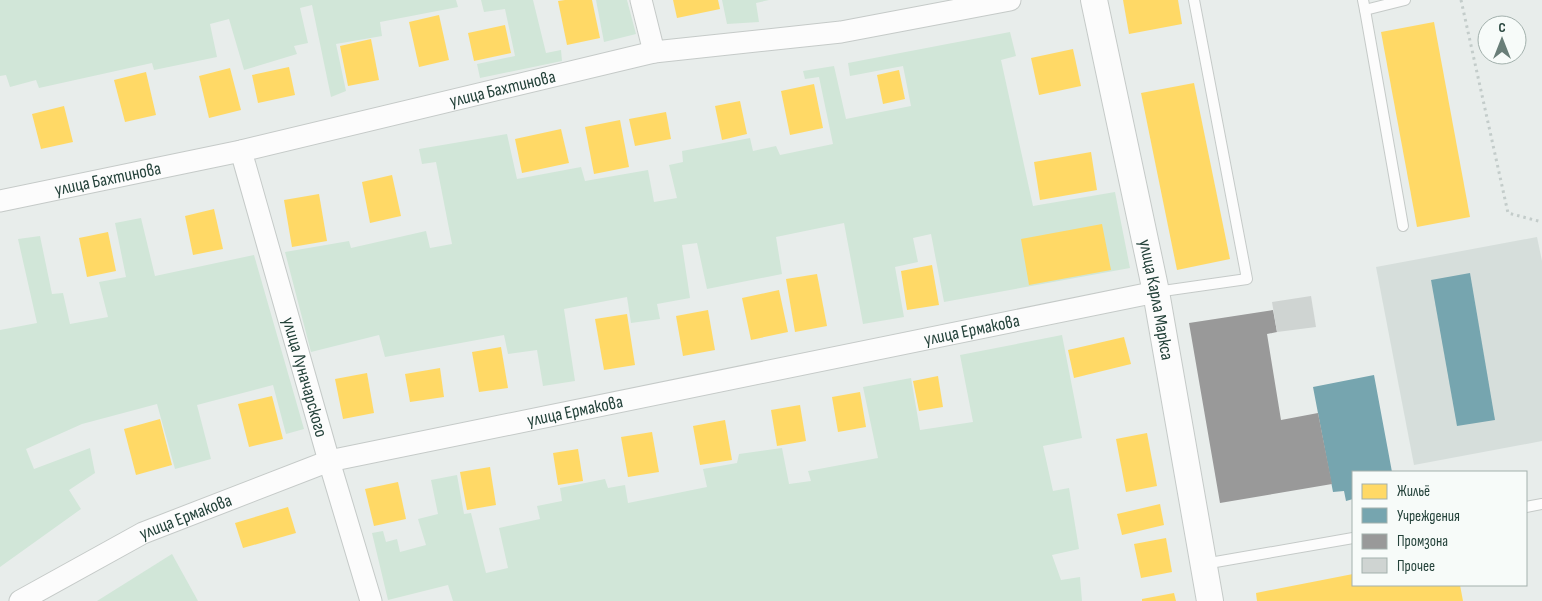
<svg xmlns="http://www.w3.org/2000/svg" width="1542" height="601" font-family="'Sofia Sans Condensed',sans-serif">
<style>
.built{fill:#d6dedb}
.green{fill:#d1e6d8}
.homes{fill:#ffd966}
.public{fill:#76a5af}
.industry{fill:#999}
.building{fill:#cfd4d2}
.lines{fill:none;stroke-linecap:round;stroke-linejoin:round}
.service-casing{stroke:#c5cac8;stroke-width:12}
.minor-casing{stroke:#c5cac8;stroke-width:23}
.tertiary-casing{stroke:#c5cac8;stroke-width:28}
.path{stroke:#c3ccca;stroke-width:3;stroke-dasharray:2.5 4;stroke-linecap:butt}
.service{stroke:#fcfcfc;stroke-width:10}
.minor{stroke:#fcfcfc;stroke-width:21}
.tertiary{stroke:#fcfcfc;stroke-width:26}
.labels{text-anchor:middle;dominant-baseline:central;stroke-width:5;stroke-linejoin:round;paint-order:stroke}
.street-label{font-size:18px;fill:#24423a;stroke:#f7fbf9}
</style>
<rect width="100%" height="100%" fill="#e8edeb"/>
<polygon class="built" points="1537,237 1542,261 1542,441 1414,465 1376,267"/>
<g class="green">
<polygon points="0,0 456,0 458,7 380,22 382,36 336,44 346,91 331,97 312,5 300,8 308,43 294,46 297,54 244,70 229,19 210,24 217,57 154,70 152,63 39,88 36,80 10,87 6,75 0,76"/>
<polygon points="481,0 533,0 546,53 561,50 562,61 480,78 477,64 515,56 505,9 484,12"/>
<polygon points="596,0 627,0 636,34 604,42"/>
<polygon points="722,0 769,0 756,3 759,22 727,24"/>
<polygon points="1010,32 1016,56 1001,60 1033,206 1115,192 1130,268 944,302 931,234 913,238 918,262 895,267 904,317 863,324 844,223 776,237 782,274 707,289 697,243 682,245 690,298 657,304 660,319 631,323 627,297 564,309 575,381 543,386 537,350 508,354 504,335 385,357 379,335 311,352 285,252 349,241 351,248 426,231 430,248 452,244 436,162 422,164 419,149 507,134 517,179 581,167 585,181 648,170 654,202 677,198 669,165 683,162 682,151 750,138 753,151 776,146 780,155 833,144 819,77 805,79 803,71 834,66 846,119 911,106 903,66 850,76 848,63"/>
<polygon points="141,218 155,276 254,255 304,429 286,434 273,385 197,405 211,459 175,469 157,404 82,424 26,449 34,469 90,448 95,473 69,490 81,509 0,567 0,330 37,323 18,239 40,236 52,294 63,293 70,324 108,317 99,282 126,277 115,223"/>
<polygon points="1062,335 1082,438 1043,446 1053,491 1069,488 1079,549 1052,555 1061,580 1080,577 1082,601 453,601 448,585 388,600 372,533 383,531 386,542 397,539 400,552 426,545 418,519 438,514 431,480 457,475 464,514 471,513 486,573 508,568 499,528 540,519 537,506 562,501 560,488 605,479 608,488 625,485 628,503 707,487 703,469 737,463 739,454 782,448 789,484 811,481 808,471 878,458 863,387 911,378 920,430 973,422 960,355"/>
<polygon points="172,554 198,601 97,601"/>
</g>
<g class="homes">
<polygon points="565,0 592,0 600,38 567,45 558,1"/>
<polygon points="673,0 718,0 720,9 677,18"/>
<polygon points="1123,0 1178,0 1182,24 1129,34"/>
<polygon points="439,15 449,60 419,67 409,22"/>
<polygon points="1434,22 1470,217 1417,227 1381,32"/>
<polygon points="505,25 511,53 474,61 468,33"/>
<polygon points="371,39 379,80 348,86 340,46"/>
<polygon points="1073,49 1081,86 1039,95 1031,58"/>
<polygon points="289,67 295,95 258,103 252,75"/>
<polygon points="230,68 241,110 209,118 199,76"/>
<polygon points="899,70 905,99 883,104 877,75"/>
<polygon points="146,72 156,115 125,122 114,80"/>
<polygon points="1194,83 1230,259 1177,270 1141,93"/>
<polygon points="814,84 823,128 790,135 781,91"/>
<polygon points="740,101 747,134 722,140 715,106"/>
<polygon points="64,106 73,142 41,149 32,114"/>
<polygon points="666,112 671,139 635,146 629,119"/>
<polygon points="620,120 629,167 594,174 585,127"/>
<polygon points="561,129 569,163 522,173 515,139"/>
<polygon points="1091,152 1097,190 1040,200 1034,162"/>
<polygon points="392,175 401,216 370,223 362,182"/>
<polygon points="319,194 327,241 292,247 284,200"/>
<polygon points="214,209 223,249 193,255 185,216"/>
<polygon points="1102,224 1111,270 1029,285 1021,239"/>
<polygon points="108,232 116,271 87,277 79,238"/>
<polygon points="932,265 939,305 907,310 901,271"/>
<polygon points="817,274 827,326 795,332 786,279"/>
<polygon points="779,290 788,332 751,340 742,298"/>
<polygon points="708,310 715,350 683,356 676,316"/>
<polygon points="627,314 635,365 604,370 595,319"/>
<polygon points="1124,337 1131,364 1074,378 1068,350"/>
<polygon points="501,347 508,388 479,392 472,352"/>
<polygon points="440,368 444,397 410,402 405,374"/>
<polygon points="367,373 374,413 343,419 335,379"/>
<polygon points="938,376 943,407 919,411 913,381"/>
<polygon points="860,392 866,427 838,432 832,397"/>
<polygon points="272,396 283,439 249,447 238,404"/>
<polygon points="800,405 806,441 777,446 771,410"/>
<polygon points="160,419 172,465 136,475 124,429"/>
<polygon points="725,420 732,460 700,465 693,426"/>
<polygon points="652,432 659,472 628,477 621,437"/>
<polygon points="1147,433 1157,486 1126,492 1116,439"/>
<polygon points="578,449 583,481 558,485 553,453"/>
<polygon points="490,467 496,505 467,510 460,472"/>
<polygon points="398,482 406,519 374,526 365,489"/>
<polygon points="1160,504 1164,525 1122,535 1117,514"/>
<polygon points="288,507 296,533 243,548 235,523"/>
<polygon points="1166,538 1172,572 1141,578 1134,544"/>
<polygon points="1353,574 1353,585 1460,585 1463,601 1257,601 1256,593"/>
<polygon points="1174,593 1176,601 1142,601 1142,599"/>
</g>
<g class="public">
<polygon points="1470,273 1495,420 1457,426 1431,280"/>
<polygon points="1374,375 1392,472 1353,472 1353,499 1346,501 1344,491 1333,492 1313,387"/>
</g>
<polygon class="industry" points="1273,310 1277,332 1267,334 1281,420 1318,413 1332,484 1220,503 1189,323"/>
<polygon class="building" points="1311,296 1316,327 1277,332 1272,302"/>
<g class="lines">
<defs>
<g id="service">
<polyline points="1363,0 1365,10 1405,0"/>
<polyline points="1365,10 1403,226"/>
<polyline points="1156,292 1247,279 1194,0"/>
<polyline points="1526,507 1542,504"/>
<polyline points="1204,564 1353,538"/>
</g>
<g id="minor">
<polyline points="641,0 654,52"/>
<path id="s1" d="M241,151L329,461L371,601"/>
<path id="s2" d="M0,201L241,151L654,52L841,32L1010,0"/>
<path id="s3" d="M20,601L143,533L329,461L1156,292"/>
</g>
<g id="tertiary">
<path id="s4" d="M1094,0L1156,292L1210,601"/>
</g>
</defs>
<use href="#service" class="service-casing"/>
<use href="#minor" class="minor-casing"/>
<use href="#tertiary" class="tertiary-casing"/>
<polyline class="path" points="1461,0 1508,213 1542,222"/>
<use href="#service" class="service"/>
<use href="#minor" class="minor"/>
<use href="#tertiary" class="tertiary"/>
</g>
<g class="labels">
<g class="street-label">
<text stroke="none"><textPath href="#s2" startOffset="515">улица Бахтинова</textPath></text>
<text stroke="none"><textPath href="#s2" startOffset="110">улица Бахтинова</textPath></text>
<text stroke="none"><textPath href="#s4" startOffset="306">улица Карла Маркса</textPath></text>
<text stroke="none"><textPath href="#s3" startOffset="996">улица Ермакова</textPath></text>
<text stroke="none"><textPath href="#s1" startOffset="235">улица Луначарского</textPath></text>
<text stroke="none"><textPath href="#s3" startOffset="591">улица Ермакова</textPath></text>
<text stroke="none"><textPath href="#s3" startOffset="186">улица Ермакова</textPath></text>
</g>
</g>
<rect x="1352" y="471" width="175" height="115" fill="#f7fbf9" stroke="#a3b1ad"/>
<rect x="1362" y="484" width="25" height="15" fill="#ffd966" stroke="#a3b1ad"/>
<text x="1397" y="496" font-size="15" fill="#24423a">Жильё</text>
<rect x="1362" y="508" width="25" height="15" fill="#76a5af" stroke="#a3b1ad"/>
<text x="1397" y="521" font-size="15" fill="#24423a">Учреждения</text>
<rect x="1362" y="534" width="25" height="15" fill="#999999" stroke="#a3b1ad"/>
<text x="1397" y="546" font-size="15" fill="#24423a">Промзона</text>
<rect x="1362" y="558" width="25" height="15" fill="#cfd4d2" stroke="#a3b1ad"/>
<text x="1397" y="571" font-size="15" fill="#24423a">Прочее</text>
<g transform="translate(1502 40)"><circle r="24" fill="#f7fbf9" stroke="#a3b1ad"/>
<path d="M0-4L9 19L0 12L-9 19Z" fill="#697e78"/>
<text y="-8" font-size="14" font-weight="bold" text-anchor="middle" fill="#24423a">С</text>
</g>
</svg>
